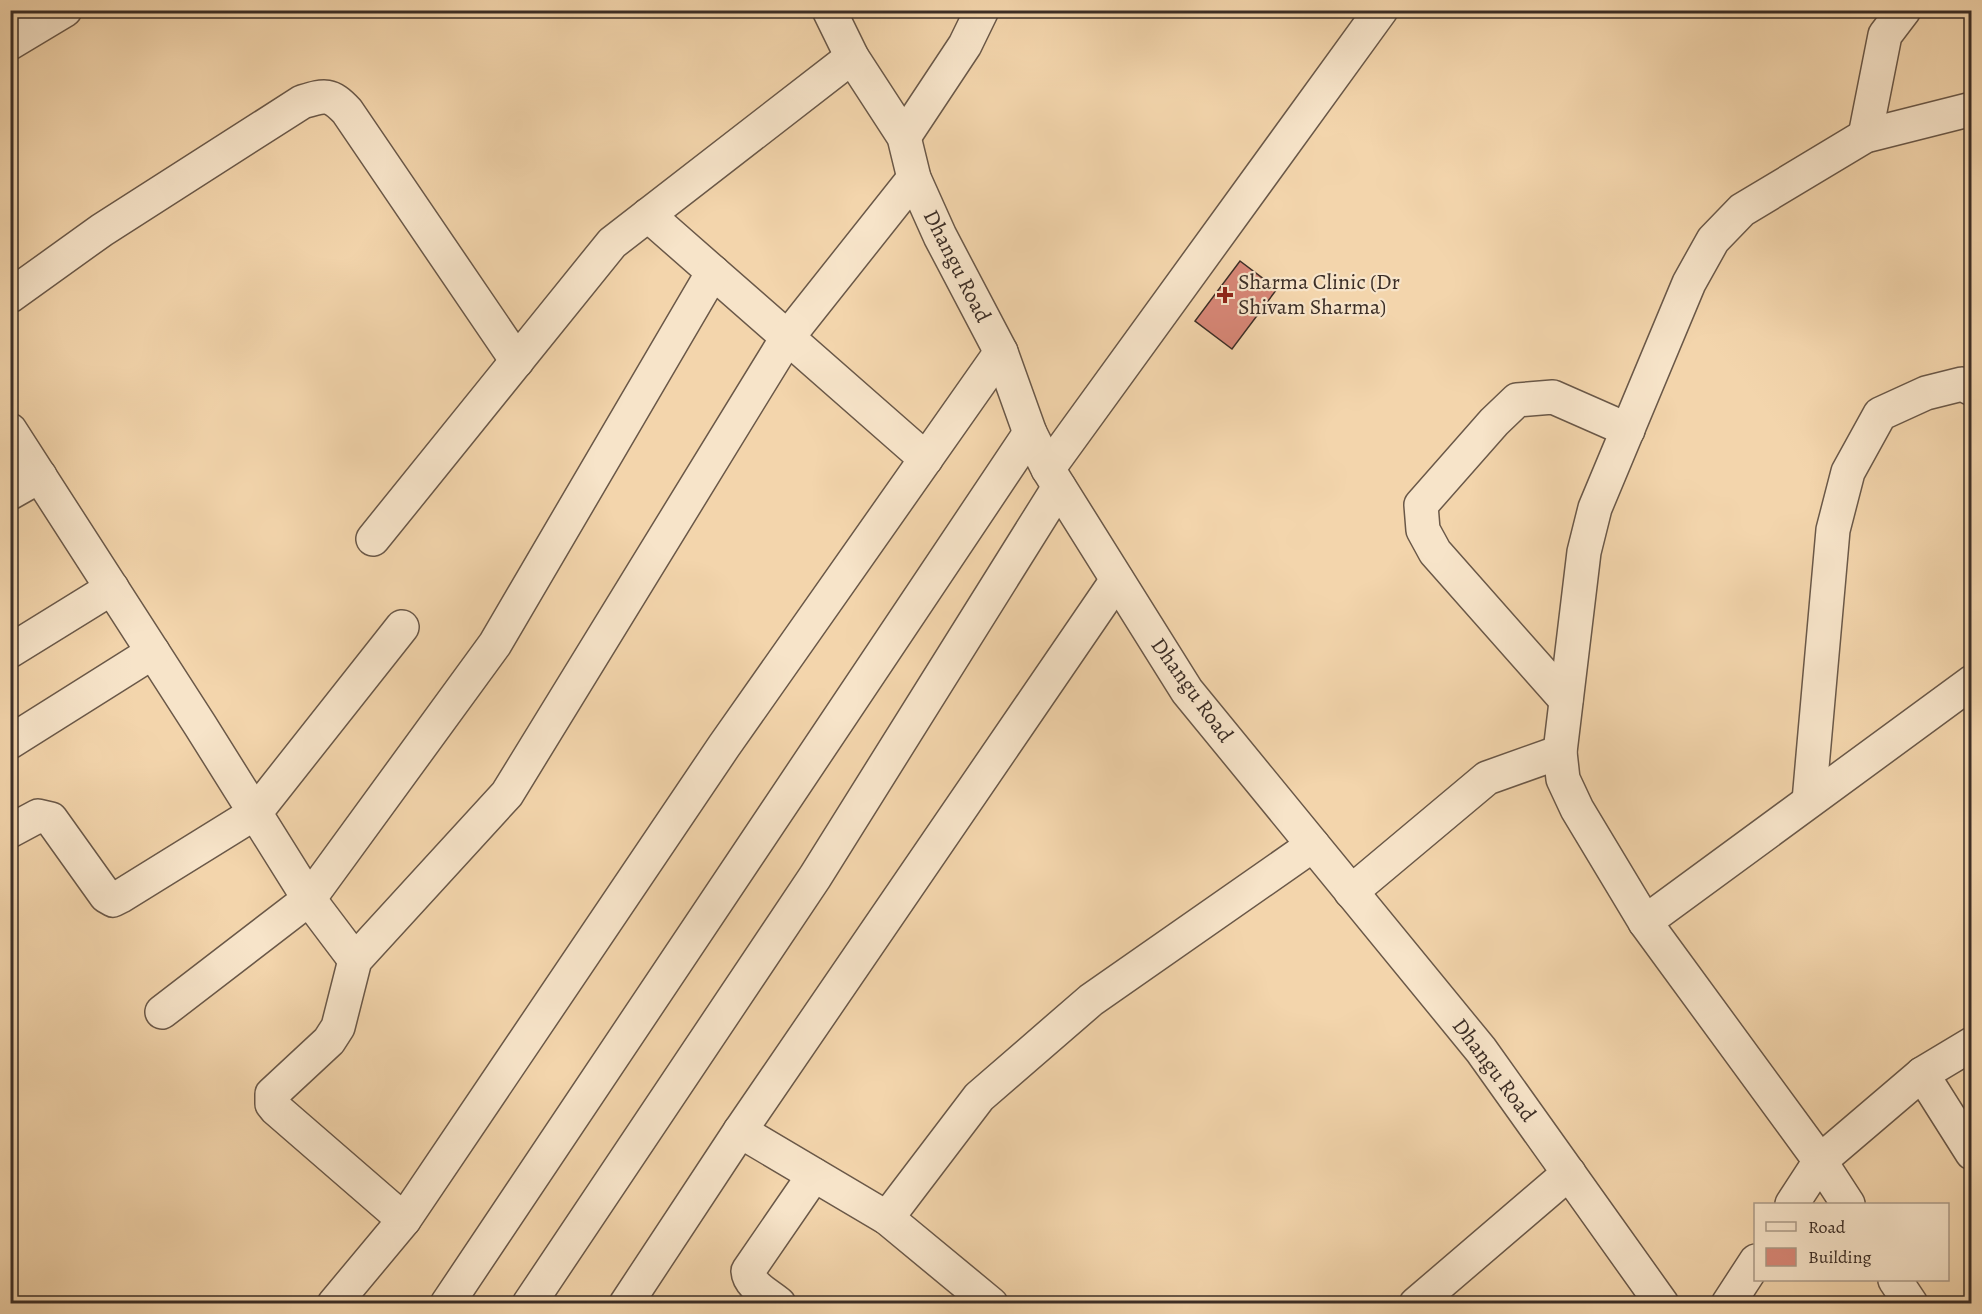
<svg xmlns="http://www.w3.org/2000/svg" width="1982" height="1314" font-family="Alegreya,serif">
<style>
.building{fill:#d88777;stroke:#3c2e26;stroke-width:1.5}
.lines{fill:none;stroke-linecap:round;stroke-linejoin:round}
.minor-casing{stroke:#6a5848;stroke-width:36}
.minor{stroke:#f7e4c9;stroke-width:33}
.poi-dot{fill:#8f2418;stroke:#f7e4c9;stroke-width:2}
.labels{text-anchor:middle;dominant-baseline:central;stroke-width:4.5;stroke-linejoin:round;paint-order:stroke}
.street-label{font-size:22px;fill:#3c2e26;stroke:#f7e4c9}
.poi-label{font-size:22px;fill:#3c2e26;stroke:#f7e4c9;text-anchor:start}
</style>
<rect width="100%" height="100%" fill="#f3d5ac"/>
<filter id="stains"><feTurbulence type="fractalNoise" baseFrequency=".00333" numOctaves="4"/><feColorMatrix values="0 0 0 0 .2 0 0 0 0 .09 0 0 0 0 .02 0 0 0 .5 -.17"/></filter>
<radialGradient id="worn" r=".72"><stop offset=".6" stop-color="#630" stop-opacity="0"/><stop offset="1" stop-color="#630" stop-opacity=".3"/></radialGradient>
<polygon class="building" points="1240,261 1277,289 1232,349 1195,321"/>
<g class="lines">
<defs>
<g id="minor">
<polyline points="829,10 852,57 904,137 914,178 940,236 1001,352 1030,433 1048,469 1187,691 1481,1050 1662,1304"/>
<polyline points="10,43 65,10"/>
<polyline points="1865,136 1885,35 1904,10"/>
<polyline points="904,137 965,45 982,10"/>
<polyline points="648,215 926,459"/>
<path d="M10,296L102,230L302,102C325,95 330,93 347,111L517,361"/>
<polyline points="10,430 200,725 309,899 355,960"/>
<polyline points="1048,469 1381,10"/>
<polyline points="10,493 40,476"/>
<polyline points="373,539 612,243 852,57"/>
<polyline points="10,651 112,588"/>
<polyline points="1566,700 1435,552 1423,530 1421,505 1494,422 1517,400 1553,397 1628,430"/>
<polyline points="10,742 153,652"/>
<polyline points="1809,801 1833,530 1848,472 1880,414 1926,393 1962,384 1972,389"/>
<polyline points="10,831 38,816 51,819 106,896 113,900 121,896 255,813 402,627"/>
<polyline points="1351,892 1487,778 1560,752"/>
<polyline points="1645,922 1972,682"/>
<polyline points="162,1012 309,899 495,644 713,272"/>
<polyline points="1922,1074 1972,1153"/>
<polyline points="740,1131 887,1218 991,1304"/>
<polyline points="1792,1204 1820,1161 1922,1074 1972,1044"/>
<polyline points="1848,1204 1820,1161 1645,922 1577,809 1563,779 1560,752 1584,552 1595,508 1689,283 1713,240 1742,210 1865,136 1972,109"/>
<polyline points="887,1218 979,1097 1091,1000 1313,845"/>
<polyline points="404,1220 276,1109 272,1104 272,1094 329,1041 338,1027 355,960 507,794 787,338 914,178"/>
<polyline points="1895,1280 1911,1304"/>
<polyline points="334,1304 404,1220 724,746 1001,352"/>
<polyline points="447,1304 1030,433"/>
<polyline points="529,1304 815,877 1059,487"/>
<polyline points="626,1304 740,1131 1117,580"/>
<path d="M779,1304C769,1295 749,1286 748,1271L814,1175"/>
<polyline points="1416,1304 1569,1173"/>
<polyline points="1728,1304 1756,1261"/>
</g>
</defs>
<use href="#minor" class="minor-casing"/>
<use href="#minor" class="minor"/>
</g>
<path class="poi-dot" d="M1222 286h6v6h6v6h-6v6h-6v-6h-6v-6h6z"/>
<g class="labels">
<g class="street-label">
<text transform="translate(957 266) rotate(63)">Dhangu Road</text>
<text transform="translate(1192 690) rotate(54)">Dhangu Road</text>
<text transform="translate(1494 1070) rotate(53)">Dhangu Road</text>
</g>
<g class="poi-label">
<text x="1238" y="282">Sharma Clinic (Dr<tspan x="1238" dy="25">Shivam Sharma)</tspan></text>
</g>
</g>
<rect width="1982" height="1314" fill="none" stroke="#f3d5ac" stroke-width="36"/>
<rect x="12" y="12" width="1958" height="1290" fill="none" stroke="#3c2e26" stroke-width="3"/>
<rect x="18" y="18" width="1946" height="1278" fill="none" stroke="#3c2e26" stroke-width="1.5"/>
<rect x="1754" y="1203" width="195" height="78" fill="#f7e4c9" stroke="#ac9b88" stroke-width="1.5"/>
<rect x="1766" y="1222" width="30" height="9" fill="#f7e4c9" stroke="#ac9b88" stroke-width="1.5"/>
<text x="1808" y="1233" font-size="18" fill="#3c2e26">Road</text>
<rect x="1766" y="1248" width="30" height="18" fill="#d88777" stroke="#ac9b88" stroke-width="1.5"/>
<text x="1808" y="1263" font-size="18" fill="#3c2e26">Building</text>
<rect width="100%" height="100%" filter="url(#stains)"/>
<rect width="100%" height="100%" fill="url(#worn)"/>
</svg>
